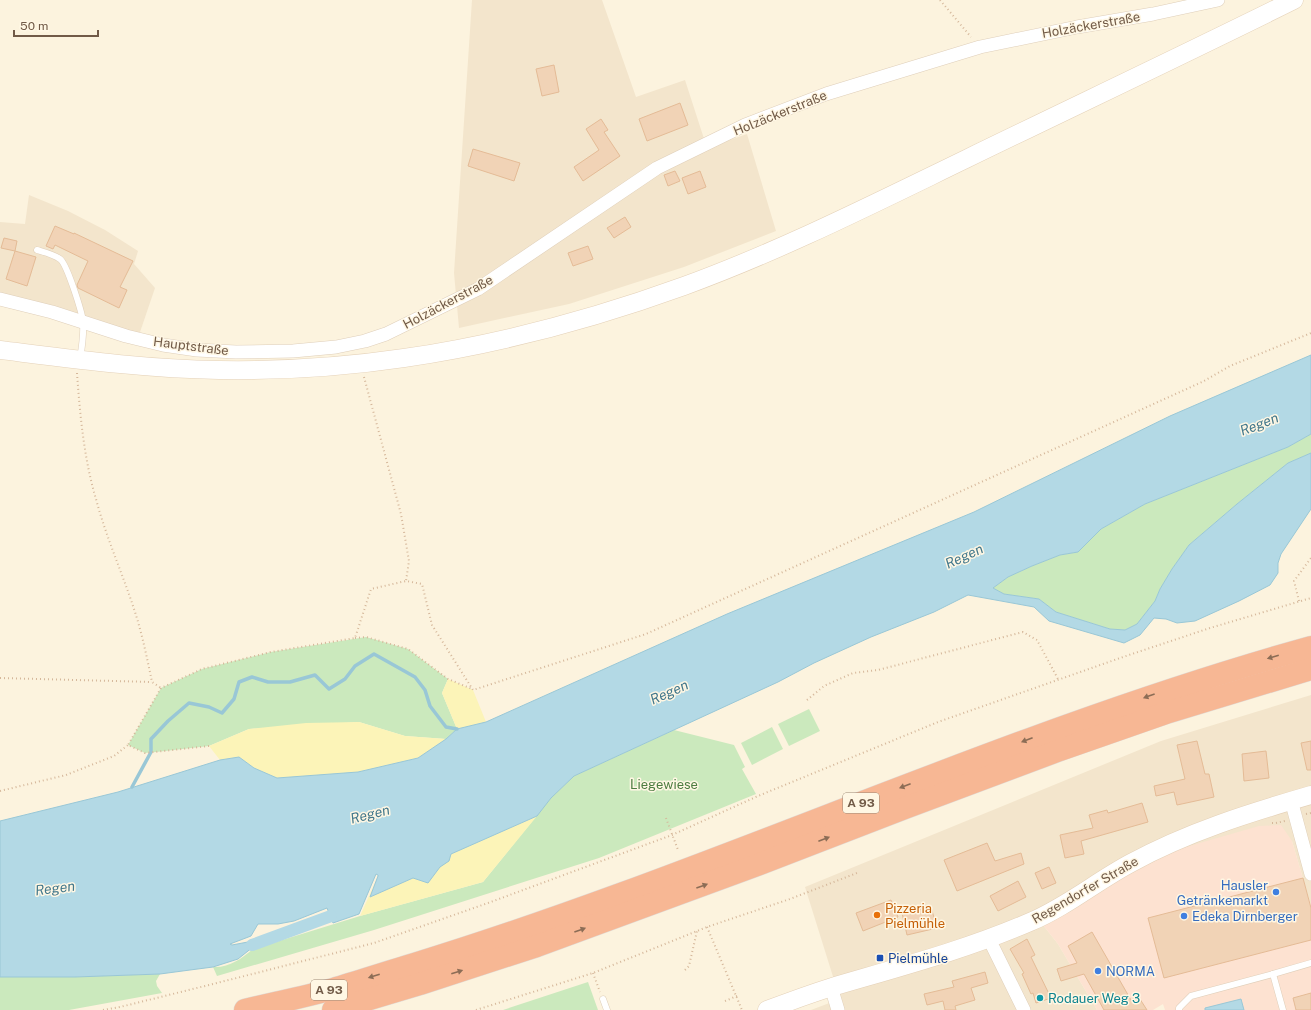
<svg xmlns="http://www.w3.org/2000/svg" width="1311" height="1010" font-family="'Public Sans',sans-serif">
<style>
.residential{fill:#f3e5cc}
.commercial{fill:#fde2d1}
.green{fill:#cbe9bd}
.sand{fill:#fcf4b8}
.water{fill:#b3d9e5;stroke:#99c7d6}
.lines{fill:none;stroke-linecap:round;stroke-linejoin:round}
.stream{stroke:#99c7d6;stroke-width:3.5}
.canal{stroke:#b3d9e5;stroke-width:12}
.building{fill:#f1d3b6;stroke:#e4bb96}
.lane-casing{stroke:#dfcfba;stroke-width:7}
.street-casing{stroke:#dfcfba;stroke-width:14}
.secondary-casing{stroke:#e4d1b8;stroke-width:19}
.highway-casing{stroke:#e0dbd7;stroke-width:23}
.path{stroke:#d5b79a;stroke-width:2;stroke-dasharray:1 3;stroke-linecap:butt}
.lane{stroke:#fff;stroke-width:6}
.street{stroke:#fff;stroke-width:13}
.secondary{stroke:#fff;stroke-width:18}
.highway{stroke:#f7b794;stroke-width:22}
.oneway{fill:#8c6d56}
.shop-dot{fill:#3f7fe0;stroke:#fff7e4;stroke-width:1.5}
.food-dot{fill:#e8710a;stroke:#fff7e4;stroke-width:1.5}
.transit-dot{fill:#1a4fb4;stroke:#fff7e4;stroke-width:1.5}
.culture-dot{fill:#0f9aa8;stroke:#fff7e4;stroke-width:1.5}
.labels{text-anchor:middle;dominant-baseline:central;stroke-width:3;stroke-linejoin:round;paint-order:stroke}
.shield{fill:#fff7e4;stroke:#9c8976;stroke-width:1}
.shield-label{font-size:12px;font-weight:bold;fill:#715a47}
.street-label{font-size:13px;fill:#715a47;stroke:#fff7e4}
.park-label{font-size:13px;fill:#4d7d41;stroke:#fff7e4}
.shop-label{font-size:13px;fill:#366cbe;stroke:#fff7e4;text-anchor:start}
.food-label{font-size:13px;fill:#c56008;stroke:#fff7e4;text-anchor:start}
.transit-label{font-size:13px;fill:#164399;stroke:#fff7e4;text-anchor:start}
.culture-label{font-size:13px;fill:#0d838f;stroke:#fff7e4;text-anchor:start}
.water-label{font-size:14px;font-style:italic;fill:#43788c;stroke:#fff7e4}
</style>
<rect width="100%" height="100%" fill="#fcf3de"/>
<g class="residential">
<polygon points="472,0 602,0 636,97 685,80 707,148 747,134 776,231 684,267 569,304 459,328 454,273"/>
<polygon points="29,195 68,211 105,230 138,251 134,264 155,288 139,335 0,295 0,222 25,224"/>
<polygon points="1311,695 1311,906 1292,841 1043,925 1058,944 1097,1010 811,1010 840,999 805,887 1161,741"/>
</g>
<polygon class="commercial" points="1281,825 1292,841 1311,906 1311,1010 1165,1010 1163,1004 1153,1010 1097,1010 1058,944 1043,925 1130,870 1179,849 1259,826"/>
<g class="green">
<polygon points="1311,434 1311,453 1288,463 1237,504 1189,545 1172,569 1160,589 1155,601 1137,624 1125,630 1110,629 1056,612 1039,599 1004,594 993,588 1008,577 1032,566 1060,555 1078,552 1101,529 1145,504 1288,447"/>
<polygon points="366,637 408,649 448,679 442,693 457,729 446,739 405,736 359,722 249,729 209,746 156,752 145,753 128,745 161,688 202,669 271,652"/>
<polygon points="809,709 820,731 789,746 778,724"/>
<polygon points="772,727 783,749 752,765 741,743"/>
<path d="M674,730L734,745L745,767L742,769L756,794L599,858L374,930L217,976L213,967C229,968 241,959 253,949L360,916L483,882L551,798L574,776Z"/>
<polygon points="160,974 156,981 157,986 162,993 69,1010 0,1010 0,977 75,977"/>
<polygon points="588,982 598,1010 503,1010"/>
</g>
<g class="sand">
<polygon points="448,679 473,690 486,722 457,729 442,693"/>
<polygon points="359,722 405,736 446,739 418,758 358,772 277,778 254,768 239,757 220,760 209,746 249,729 306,723"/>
<polygon points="537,816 483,882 360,916 378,876 370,897 413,878 428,883 440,867 449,860 451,854"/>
</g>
<g class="water">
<polygon points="1311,355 1311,434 1288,447 1145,504 1101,529 1078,552 1060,555 1032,566 1008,577 993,588 1004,594 1039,599 1056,612 1110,629 1125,630 1137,624 1155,601 1160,589 1172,569 1189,545 1237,504 1288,463 1311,453 1311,509 1281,554 1278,563 1278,573 1270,585 1239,601 1195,621 1177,623 1166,619 1154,618 1140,635 1124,643 1049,621 1034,607 968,595 934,612 871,637 814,663 778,682 574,776 551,798 537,816 451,854 449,861 440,867 428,883 413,878 370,897 378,876 378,875 376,874 359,914 333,923 327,908 294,921 278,924 258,924 251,936 230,944 232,945 253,941 252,945 253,947 238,959 213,967 190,970 160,974 75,977 0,977 0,821 118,792 220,760 239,757 254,768 277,778 358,772 418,758 446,739 457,729 486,722 727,614 974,512 1170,416"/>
<polygon points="1241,999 1244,1010 1205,1010 1205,1008"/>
</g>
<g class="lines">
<polyline class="stream" points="132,787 151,752 151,739 168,721 189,703 209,707 222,713 234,699 239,682 252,677 268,682 290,682 315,675 329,689 345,679 355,666 374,654 415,677 425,690 430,706 446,727 457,729"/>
<polyline class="canal" points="252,945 331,916"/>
</g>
<g class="building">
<polygon points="554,65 559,92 542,96 536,69"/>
<polygon points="680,103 688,125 647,141 639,119"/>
<polygon points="601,119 608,130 604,132 620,156 583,181 574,167 599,150 586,129"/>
<polygon points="473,149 520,163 514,181 468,166"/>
<polygon points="675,171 680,181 668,186 664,175"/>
<polygon points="700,171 706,187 688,194 682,178"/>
<polygon points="625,217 631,227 614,238 607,228"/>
<polygon points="55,226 74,234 74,233 133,261 120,287 127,290 119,308 78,288 77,285 88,261 55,245 53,249 46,246"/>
<polygon points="4,238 17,241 15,251 1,248"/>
<polygon points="588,246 593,259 573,266 568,253"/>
<polygon points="15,251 36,257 27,286 6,279"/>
<polygon points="1197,741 1205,774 1209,774 1214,797 1177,805 1174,792 1156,796 1154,786 1185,779 1177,745"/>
<polygon points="1311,741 1311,770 1307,770 1301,743"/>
<polygon points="1266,751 1269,778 1244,781 1242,754"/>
<polygon points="1142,803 1148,822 1081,841 1084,854 1065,858 1060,835 1093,828 1089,815 1107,810 1108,813"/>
<polygon points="987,843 995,861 1021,853 1024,864 957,891 944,860"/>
<polygon points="1049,867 1056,883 1042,889 1035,873"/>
<polygon points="1303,878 1311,908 1311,940 1164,978 1148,918"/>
<polygon points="1018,881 1026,897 998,911 990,896"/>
<polygon points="891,900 898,917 863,931 856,913"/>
<polygon points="931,907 937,928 907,935 902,913"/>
<polygon points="1092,932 1131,1000 1138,996 1147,1010 1104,1010 1084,974 1061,981 1057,969 1077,963 1068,946"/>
<polygon points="1027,939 1035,955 1031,957 1051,998 1036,1003 1033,993 1031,994 1022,974 1024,973 1010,949"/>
<polygon points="985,972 988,983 971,988 975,1000 955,1006 956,1010 945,1010 943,1001 927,1005 924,994 954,987 952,981"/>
<polygon points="1311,993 1311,1010 1296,1010 1293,998"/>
</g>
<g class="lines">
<defs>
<g id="lane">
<path d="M37,250C44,252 53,254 60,259C67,264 82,312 83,322C84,334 82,347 80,359"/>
<polyline points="1273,974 1283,1010"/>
<polyline points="603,999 607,1010"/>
<polyline points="1179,1010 1179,1008 1191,996 1273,974 1311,963"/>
</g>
<g id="street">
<polyline points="0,299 52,312 126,336 163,345 197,350 236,352 293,351 336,347 365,341 386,334 478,289 657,168 745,125 826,94 980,47 1077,27 1153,14 1218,0"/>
<polyline points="1291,800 1311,874"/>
<polyline points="989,939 1024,1010"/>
<polyline points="831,987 838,1010"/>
</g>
<g id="secondary">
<path d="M0,350C73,359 146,369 219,370C281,371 343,367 404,358C500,344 593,319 684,286C780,251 873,204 966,159C1075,106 1185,54 1294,0"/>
<path d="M767,1010C788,1002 810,994 832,987C900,967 965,950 1030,922C1066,907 1097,881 1131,863C1188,832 1249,813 1311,795"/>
</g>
<g id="highway">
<path d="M245,1010C274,1003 304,997 333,989C360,981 387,972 414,964C717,871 1005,732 1311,647"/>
<polyline points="333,1010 420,984 537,946 752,867 905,808 1060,750 1166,713 1311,669"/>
</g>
</defs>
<use href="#lane" class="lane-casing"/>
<use href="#street" class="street-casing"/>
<use href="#secondary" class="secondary-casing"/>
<use href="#highway" class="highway-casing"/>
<g class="path">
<polyline points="940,0 971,37"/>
<path d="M77,373C80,415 84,459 96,499C106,537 122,572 134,609C142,633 147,658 152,682L161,688"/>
<polyline points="364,377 401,514 409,561 406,581"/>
<polyline points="1299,601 1294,581 1311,558"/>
<polyline points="355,638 366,637 408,649 448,679 472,689"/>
<polyline points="0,678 152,682"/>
<polyline points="807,700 824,686 853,673 878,670 1023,632 1037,640 1058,679"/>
<polyline points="209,746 145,753 128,745 161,688 202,669 271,652 355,638 371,589 406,581 422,584 432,625 473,690 646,634 1202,382 1230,366 1311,333"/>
<polyline points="0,791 66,775 114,756 128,745"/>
<polyline points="1306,814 1311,813"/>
<polyline points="666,818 678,850"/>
<polyline points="1272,823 1276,823 1285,821"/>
<polyline points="707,927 742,1010"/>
<polyline points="685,970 689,966 697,931"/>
<polyline points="593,973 600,992"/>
<polyline points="725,1001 737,996"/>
<polyline points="103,1010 120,1007 217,983 374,943 488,903 672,835 758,796 938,722 1123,657 1210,628 1311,598"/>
<polyline points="476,1010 593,973 707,927 790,899 857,873"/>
</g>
<use href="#lane" class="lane"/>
<use href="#street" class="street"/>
<use href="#secondary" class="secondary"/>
<use href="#highway" class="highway"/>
</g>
<defs><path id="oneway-solid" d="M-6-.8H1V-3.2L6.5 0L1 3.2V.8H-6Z"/></defs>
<g class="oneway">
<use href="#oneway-solid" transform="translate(1273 657) rotate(164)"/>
<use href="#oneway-solid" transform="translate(1149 696) rotate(160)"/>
<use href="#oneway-solid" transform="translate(1027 740) rotate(159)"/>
<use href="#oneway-solid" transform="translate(905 786) rotate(159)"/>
<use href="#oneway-solid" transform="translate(824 839) rotate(-21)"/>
<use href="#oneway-solid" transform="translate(702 886) rotate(-20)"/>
<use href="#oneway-solid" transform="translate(580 930) rotate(-20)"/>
<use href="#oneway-solid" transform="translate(457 972) rotate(-18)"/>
<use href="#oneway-solid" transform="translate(374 976) rotate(163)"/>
</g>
<g class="shop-dot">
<circle cx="1276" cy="892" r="4"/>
<circle cx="1184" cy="916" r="4"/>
<circle cx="1098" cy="971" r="4"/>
</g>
<circle class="food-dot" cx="877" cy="915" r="4"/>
<rect class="transit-dot" x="876" y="954" width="8" height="8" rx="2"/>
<circle class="culture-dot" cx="1040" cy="998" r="4"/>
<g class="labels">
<g class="shield">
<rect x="843" y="793" width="36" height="20" rx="3"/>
<rect x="311" y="980" width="36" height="20" rx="3"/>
</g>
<g class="shield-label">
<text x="861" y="803">A 93</text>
<text x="329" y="990">A 93</text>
</g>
<g class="street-label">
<text transform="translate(1091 25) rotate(-10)">Holzäckerstraße</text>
<text transform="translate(780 113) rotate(-22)">Holzäckerstraße</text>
<text transform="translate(448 302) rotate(-28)">Holzäckerstraße</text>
<text transform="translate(191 346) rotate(7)">Hauptstraße</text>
<text transform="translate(1085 890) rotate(-30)">Regendorfer Straße</text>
</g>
<g class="park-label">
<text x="664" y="784">Liegewiese</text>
</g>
<g class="shop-label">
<text x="1268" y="885" text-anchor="end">Hausler<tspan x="1268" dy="15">Getränkemarkt</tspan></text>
<text x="1192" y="916">Edeka Dirnberger</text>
<text x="1106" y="971">NORMA</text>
</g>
<g class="food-label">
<text x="885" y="908">Pizzeria<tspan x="885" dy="15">Pielmühle</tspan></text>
</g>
<g class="transit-label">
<text x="888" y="958">Pielmühle</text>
</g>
<g class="culture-label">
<text x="1048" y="998">Rodauer Weg 3</text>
</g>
<g class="water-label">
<text transform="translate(1259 424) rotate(-21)">Regen</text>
<text transform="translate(964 556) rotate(-25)">Regen</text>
<text transform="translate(669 692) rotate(-24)">Regen</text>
<text transform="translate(370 814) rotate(-14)">Regen</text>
<text transform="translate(55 888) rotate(-7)">Regen</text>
</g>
</g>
<path d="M14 30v6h84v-6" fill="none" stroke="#715a47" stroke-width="2"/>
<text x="20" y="30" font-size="12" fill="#715a47" stroke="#fff7e4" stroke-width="3" paint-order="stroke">50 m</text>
</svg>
